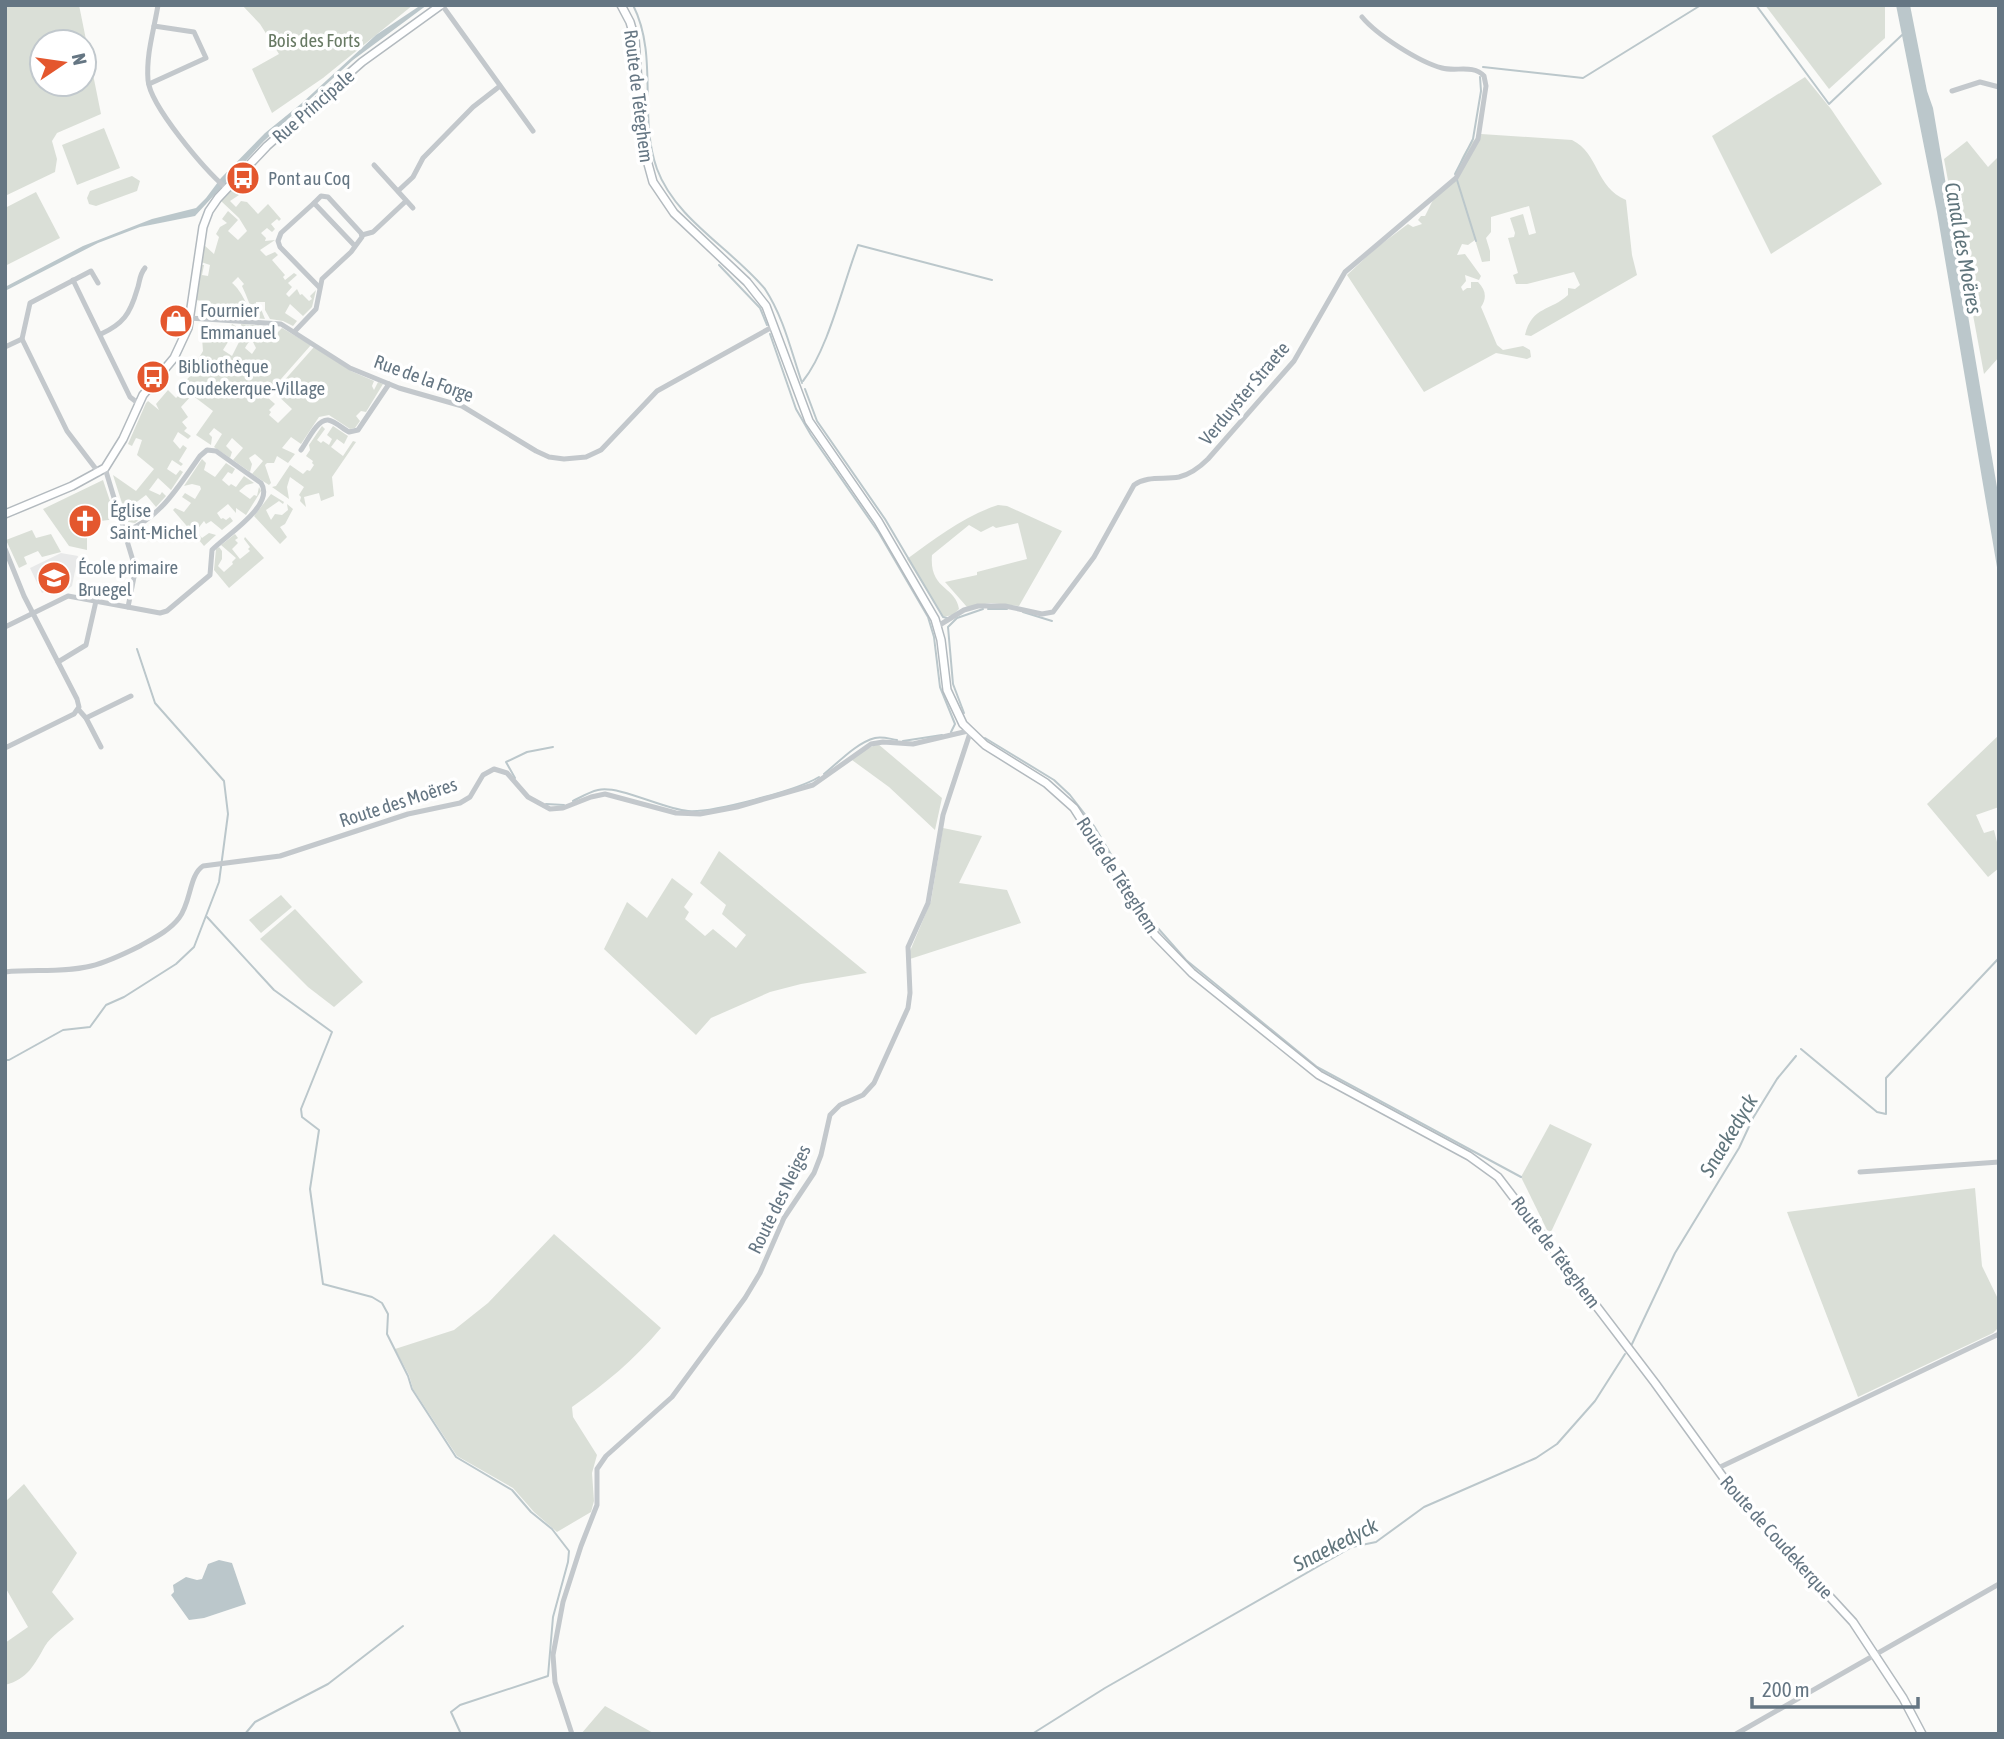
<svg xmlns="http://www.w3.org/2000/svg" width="2004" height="1739" font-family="'Asap Condensed',sans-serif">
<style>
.built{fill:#e8e9e9}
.green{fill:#dadfd7;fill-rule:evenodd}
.water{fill:#bbc7cb}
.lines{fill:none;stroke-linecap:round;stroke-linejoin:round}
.stream{stroke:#bbc7cb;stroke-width:2}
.secondary-casing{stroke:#b3babf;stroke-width:10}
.street{stroke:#c3c8cc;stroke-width:5}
.secondary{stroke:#fff;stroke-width:7}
.labels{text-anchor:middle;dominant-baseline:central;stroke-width:7;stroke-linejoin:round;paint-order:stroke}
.park-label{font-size:19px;fill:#687a64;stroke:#fff}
.street-label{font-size:19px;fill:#657683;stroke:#fff}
.poi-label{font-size:19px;fill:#657683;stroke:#fff;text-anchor:start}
.water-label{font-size:21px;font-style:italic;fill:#60757c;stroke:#fff}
</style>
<rect width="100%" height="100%" fill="#fafaf8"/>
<polygon class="built" points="61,553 78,556 72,586 68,589 54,587 42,593 30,568"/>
<g class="green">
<path d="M5,5H79L101,114L57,133L52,141L57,159L55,172L5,196ZM42,42H84V84H42Z"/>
<polygon points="242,5 413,5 323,78 272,113 252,69 279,54 260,24"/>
<polygon points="1765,5 1885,5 1885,38 1829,89"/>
<polygon points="1805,77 1831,109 1882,184 1771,254 1712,136"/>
<polygon points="104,128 120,168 77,185 62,145"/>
<path d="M1481,134L1572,140C1599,153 1595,187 1626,200L1632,255L1637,275L1531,336L1525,335C1532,306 1551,311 1568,295V288L1575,289L1580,285L1574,272L1527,284H1516L1513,275L1518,273L1508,238L1514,237L1515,233L1510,218L1523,214L1529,235L1536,233L1529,206L1491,217V232L1486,238L1490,251V261L1482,262L1475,240L1468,245L1462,244L1457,255L1465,254L1481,276L1479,280L1465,275L1466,281L1461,287L1463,291L1467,288H1471V282H1478C1486,290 1487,298 1481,307L1497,345L1503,350L1523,346L1530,350L1531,357L1527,359L1496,353L1424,392L1347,275L1376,248L1408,224L1413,227L1422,224L1418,220L1421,216H1425L1434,198L1459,173C1457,160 1471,141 1481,134Z"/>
<polygon points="1967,141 1988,167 1999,156 1999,357 1984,374 1944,159"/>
<polygon points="132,176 140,181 137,191 96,206 89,204 87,198 90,191"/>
<path d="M231,190H235L239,195L230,201L236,207L241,201L247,202L258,214L268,204L281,219L279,221L277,219L271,224L275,229L272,232L267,228L261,233L266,238L265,241L275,240L260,250L266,256L275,252L278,255L272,260L285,275L283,277L285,280L294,273L297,275L288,283L292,287L286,294L289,297L297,289L300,295L302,294L309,301L312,299L310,296L316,290L312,307L303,316L290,304L285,313L297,321L293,326L283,321L270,319L265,310V302H256V309H261L265,319L254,318C251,307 247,297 242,286L244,284L238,277L232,283C239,288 251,308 250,319C247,310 243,305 230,304V314H239L241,308L245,312L244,318L208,317L209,302L196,300L201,265H204L202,275L208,276L210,265L201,262L204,245L214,254L219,237L216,234L220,227L227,223L222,219L228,211L238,220L228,231L238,240L247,231L239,218L221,201Z"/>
<polygon points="36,192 60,238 5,266 5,208"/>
<path d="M232,324L239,328L238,338L228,342L223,350L232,356L243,334L248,330L251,332L253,329L248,326L246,329H242L241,324L276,327L274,331C257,334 255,332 245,348L252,354L256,348L253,342L255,339L275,335L282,328L311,345L266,396L275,404L269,410L271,412L269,415L278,423L292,409L274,392L314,347L351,371L374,381L372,386L374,390L378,382L383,384L366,412L361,411L356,416L360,421L355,428L350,429L329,415L319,417L301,444L291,437L282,448L295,454L288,463L277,456L274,463H267L265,465L271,483L269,485L252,474L263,461L255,454L249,458L252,464L250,472L233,460L243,448L232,438L226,446L232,452L230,458L214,447L222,434L214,428L209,434L212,437L211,445L196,435L213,411L192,395L181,407L188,417L182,422L187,428L184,431L191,436L188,439L178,432L173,441L180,449L183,445L187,448L179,461L183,464L181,466L172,460L167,469L176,475L180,470L183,472L171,490L158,478L149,490L160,495L162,492L166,496L156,507L146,495L134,504L141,513L146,510L149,512L135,523L128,522L113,475L136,491L154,469L137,455L142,440L136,438L132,446L128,444L146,403L148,401L159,410L156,404L168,390L176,398L182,392L180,387L190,376L179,366L193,368L203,351L202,338L204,342L209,340L205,333L226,337Z"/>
<polygon points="322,426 325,429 317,440 321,443 323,441 329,445 332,439 327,435 333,426 348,436 344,444 337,439 331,447 343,456 353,441 356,442 332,477 334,496 321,501 319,493 304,497 306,507 300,501 301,497 299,495 304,487 290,477 287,487 289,499 272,487 276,486 290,465 303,474 307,470 310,471 314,465 312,463 313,461 306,456 310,450 309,445"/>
<polygon points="202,459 206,463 204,470 215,477 226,463 235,469 232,474 228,472 222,480 229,486 231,484 236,487 244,476 254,483 246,485 239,491 250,499 254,495 257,496 259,487 261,491 246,515 236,508 236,513 228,504 217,513 221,519 223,518 226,520 230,517 233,521 222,530 211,521 206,524 204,521 196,531 202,538 209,533 216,535 204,546 173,510 175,508 184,512 191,503 182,497 185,493 195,499 201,489 200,486 192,484 184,486"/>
<polygon points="103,480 116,519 93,522 92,518 88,519 83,505 75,508 78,523 76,524 80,536 96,531 87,538 87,550 69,546 43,509"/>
<polygon points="271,494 284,502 283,504 279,501 266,510 271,520 275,514 282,515 288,510 287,504 293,509 285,524 280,527 287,537 280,544 254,516"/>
<path d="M998,505L1007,506L1062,531L1019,606L991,603L967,607L945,582L977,575V572L1027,559L1018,523L996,528L993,526L981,532L969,525L932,555C929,590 956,586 959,609L953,615L943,617L907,559C936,538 964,516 998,505Z"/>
<polygon points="32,530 36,538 51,534 61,552 42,557 38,551 24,557 27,564 19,568 6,540"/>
<polygon points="235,534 238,538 235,540 238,543 232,549 240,559 250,551 248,549 250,547 244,539 245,537 264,558 229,588 214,570 216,549 219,547 222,551 222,559 218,566 224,572 233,564 232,562 236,558 221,545"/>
<polygon points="1999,735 1999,807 1976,815 1984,833 1994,830 1999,850 1999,868 1988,877 1927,804"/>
<polygon points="878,744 942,798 935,830 889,787 852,760 864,750"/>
<polygon points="943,828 982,836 959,883 1007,890 1021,923 910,959 910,951 931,901"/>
<polygon points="719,851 867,973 801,984 770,992 711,1018 696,1035 604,949 627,902 647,918 672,878 693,894 684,907 689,912 685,919 705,936 713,929 736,948 746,935 722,914 726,905 700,883"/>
<polygon points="281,895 292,907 261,933 249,920"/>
<polygon points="295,909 363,982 334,1007 308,987 260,939"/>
<polygon points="1550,1124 1592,1144 1551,1232 1547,1230 1521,1177"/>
<polygon points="1975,1188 1982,1266 1999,1301 1999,1327 1993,1333 1858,1397 1787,1212"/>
<path d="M554,1234L661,1328C634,1360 605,1384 572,1407L573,1417L597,1455L592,1473L594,1501L591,1512L557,1532L534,1512L513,1488L457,1456L413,1389L409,1375L395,1349L454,1330L488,1303Z"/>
<path d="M24,1484L77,1553L52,1592L74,1619C65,1627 51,1636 45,1646C34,1665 28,1679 5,1685V1643L28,1627L5,1587V1502Z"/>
<polygon points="605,1706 655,1734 581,1734"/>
</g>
<g class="water">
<polygon points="421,5 427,5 353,60 264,141 195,216 140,227 98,243 5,291 5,287 83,246 152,219 196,208 206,198 221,178 265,133 302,103 376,35"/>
<polygon points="1896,5 1910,5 1927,91 1933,108 1999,499 1999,579 1937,212"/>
<polygon points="219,1560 232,1563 246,1604 204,1618 189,1620 171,1595 174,1592 173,1585 186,1577 197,1580 202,1579 208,1564"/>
</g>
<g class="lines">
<g class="stream">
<path d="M633,5C659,56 638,117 657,169C676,220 732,249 765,289C784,318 791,351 802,383"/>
<polyline points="1756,5 1829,104 1902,35"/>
<polyline points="1483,67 1583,78 1701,5"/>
<polyline points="1455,174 1473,139 1481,91 1480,77"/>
<polyline points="1457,180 1476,241"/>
<polyline points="719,265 760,308 767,325"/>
<polyline points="770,334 796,409 811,435 879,533 928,617 934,637 940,687 955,724 951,732"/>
<path d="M803,381C828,350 843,284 858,245L992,280"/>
<polyline points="805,389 817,421 885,519 943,617 947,618"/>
<polyline points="988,609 1007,609"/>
<polyline points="1023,612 1052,621"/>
<polyline points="964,713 953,684 948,627 957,618 983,609"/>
<polyline points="985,738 1054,780 1070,795 1094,826 1149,918 1186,960 1317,1067 1521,1177"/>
<polyline points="903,741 942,735"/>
<path d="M824,774C839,762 856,743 875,738C882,736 890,739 897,740"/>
<polyline points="515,778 506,762 527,752 553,747"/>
<path d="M573,801C581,797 589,792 598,790C619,785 663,809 688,811C712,813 798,790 819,777"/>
<polyline points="546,804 564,805"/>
<polyline points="207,917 274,990 332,1032 301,1109 302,1117 319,1130 310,1189 323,1284 372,1297 382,1303 388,1314 387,1334 408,1376 412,1389 456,1457 512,1490 531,1512 552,1529 569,1551 568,1562 553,1617 548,1676 460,1705 451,1712 461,1734"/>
<polyline points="1801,1049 1877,1112 1886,1114 1886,1078 1999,958"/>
<polyline points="5,1060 9,1060 63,1030 90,1027 106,1005 124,997 176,964 194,947 219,882 228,814 224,781 155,703 137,649"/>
<polyline points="1632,1344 1675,1253 1739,1148 1753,1118 1777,1079 1796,1056"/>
<polyline points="245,1734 255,1722 328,1684 403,1626"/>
<polyline points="1032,1734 1105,1688 1352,1547 1376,1542 1424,1507 1536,1458 1557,1444 1595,1401 1625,1354"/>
</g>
<defs>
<g id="secondary">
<polyline points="621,5 630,22 635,39 642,142 653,182 674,213 747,282 766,306 809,421 878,521 935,619 941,640 947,690 963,724 985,745 1046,783 1074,808 1155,935 1192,973 1319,1075 1469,1156 1498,1177 1655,1383 1736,1495 1853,1622 1903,1698 1922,1734"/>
<polyline points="5,514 72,486 105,468 123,439 143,395 174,358 188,328 203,227 209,211 218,198 267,146 362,62 441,5"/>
</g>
</defs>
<use href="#secondary" class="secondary-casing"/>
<g class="street">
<path d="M158,5C154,30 146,54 148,80C150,106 205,170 226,188"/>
<polyline points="442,5 533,131"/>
<polyline points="149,84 206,58 194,32 154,26"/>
<polyline points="1952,91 1980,82 1999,87"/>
<polyline points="374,165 413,208"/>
<polyline points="398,191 413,177 423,158 473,107 500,86"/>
<polyline points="314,203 281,233 278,241 280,247 319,287"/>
<polyline points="362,235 373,232 406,201"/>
<polyline points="73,280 130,397 139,404"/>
<polyline points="98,283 91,271 30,303 22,339 67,431 99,473"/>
<polyline points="189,318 281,324 350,368 399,388 462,406 536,451 549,457 564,459 586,457 601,450 657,391 774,326"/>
<polyline points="295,331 316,309 322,279 351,252 362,237 361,233 328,197 321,196 314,203 354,245"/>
<path d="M101,334C123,324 130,314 137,290C140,282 139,275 145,268"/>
<polyline points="5,347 22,339"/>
<path d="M301,450C307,442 317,419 328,420C335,421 343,429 349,432L358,430L389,384"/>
<polyline points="105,468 134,564 134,577 128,607"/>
<polyline points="5,549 24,596 77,699 79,707 74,714 5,748"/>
<path d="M938,626L964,610L978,606H1005L1042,614L1053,612L1094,557L1134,485C1148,475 1164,480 1179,477C1191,474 1200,467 1208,459L1294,361L1345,272L1456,178L1478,139L1486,86L1484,76C1473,64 1456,72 1442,68C1419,62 1377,35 1362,17"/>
<path d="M5,627L68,596L160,613L167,611L210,575L212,550C225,536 276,505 261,483L216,451L207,450L200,456C178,487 162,516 125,532"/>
<polyline points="58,662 86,645 96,601"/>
<polyline points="78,709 86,718 101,747"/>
<polyline points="86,718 131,696"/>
<path d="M5,972C34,969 63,973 91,966C108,962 124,954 140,946C154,938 169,931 179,918C191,903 189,875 203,866L280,856L408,814L460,803L470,797L483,775L494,769L507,773L528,797L550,809L563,808L591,797L605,794L676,813L700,814L737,807L813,785L871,744L883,742L913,744L968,731"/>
<polyline points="1860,1172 1999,1162"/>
<polyline points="1716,1469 1999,1334"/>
<polyline points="572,1734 555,1682 553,1655 563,1602 581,1546 597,1505 597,1469 606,1456 672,1397 745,1298 760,1273 784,1218 814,1173 821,1155 830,1115 840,1105 863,1095 874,1083 908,1008 910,993 908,947 928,903 943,815 970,733"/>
<polyline points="1736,1734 1999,1584"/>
</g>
<use href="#secondary" class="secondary"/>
</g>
<defs>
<symbol id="bus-disc" viewBox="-11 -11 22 22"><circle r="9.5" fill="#e4572e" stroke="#fff"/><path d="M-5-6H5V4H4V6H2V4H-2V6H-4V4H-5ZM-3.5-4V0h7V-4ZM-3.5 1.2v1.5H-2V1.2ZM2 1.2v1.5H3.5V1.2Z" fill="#fff"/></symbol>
<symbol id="shop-disc" viewBox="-11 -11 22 22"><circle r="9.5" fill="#e4572e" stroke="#fff"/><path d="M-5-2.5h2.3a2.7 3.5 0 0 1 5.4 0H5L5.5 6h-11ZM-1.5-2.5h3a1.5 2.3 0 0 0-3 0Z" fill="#fff"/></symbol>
<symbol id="church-disc" viewBox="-11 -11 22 22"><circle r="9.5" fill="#e4572e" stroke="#fff"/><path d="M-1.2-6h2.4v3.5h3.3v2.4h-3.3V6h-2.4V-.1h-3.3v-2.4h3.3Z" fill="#fff"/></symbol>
<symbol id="school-disc" viewBox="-11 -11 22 22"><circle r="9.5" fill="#e4572e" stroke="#fff"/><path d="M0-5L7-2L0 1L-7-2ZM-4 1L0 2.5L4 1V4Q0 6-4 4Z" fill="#fff"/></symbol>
</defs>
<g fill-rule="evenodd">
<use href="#bus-disc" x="224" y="159" width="38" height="38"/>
<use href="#shop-disc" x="157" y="302" width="38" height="38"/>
<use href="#bus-disc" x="134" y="358" width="38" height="38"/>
<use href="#church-disc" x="66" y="502" width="38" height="38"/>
<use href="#school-disc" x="35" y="559" width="38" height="38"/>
</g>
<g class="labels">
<g class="park-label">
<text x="314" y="40">Bois des Forts</text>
</g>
<g class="street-label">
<text transform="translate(639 96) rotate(83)">Route de Téteghem</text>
<text transform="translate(313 106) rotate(-41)">Rue Principale</text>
<text transform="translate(424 378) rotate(20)">Rue de la Forge</text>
<text transform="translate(1244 393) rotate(-50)">Verduyster Straete</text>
<text transform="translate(398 802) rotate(-18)">Route des Moëres</text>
<text transform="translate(1118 875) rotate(57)">Route de Téteghem</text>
<text transform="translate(779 1199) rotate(-64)">Route des Neiges</text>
<text transform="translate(1556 1252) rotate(53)">Route de Téteghem</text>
<text transform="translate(1777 1537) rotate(48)">Route de Coudekerque</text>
</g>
<g class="poi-label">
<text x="268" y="178">Pont au Coq</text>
<text x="200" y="310">Fournier<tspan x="200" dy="22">Emmanuel</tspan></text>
<text x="178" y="366">Bibliothèque<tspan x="178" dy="22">Coudekerque-Village</tspan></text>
<text x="110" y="510">Église<tspan x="110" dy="22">Saint-Michel</tspan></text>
<text x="78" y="567">École primaire<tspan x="78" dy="22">Bruegel</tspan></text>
</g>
<g class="water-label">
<text transform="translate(1964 248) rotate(80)">Canal des Moëres</text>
<text transform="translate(1728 1135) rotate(-59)">Snaekedyck</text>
<text transform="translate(1335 1544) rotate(-27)">Snaekedyck</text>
</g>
</g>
<rect width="2004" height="1739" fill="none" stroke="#657683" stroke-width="14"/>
<g transform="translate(63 63) rotate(77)"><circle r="33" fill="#ffffff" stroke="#c1c8cd" stroke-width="2"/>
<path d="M0-5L12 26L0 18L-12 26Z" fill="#e4572e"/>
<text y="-10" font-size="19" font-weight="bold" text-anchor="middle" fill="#657683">N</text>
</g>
<path d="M1752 1697v10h166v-10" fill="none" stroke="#657683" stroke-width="3.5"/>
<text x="1762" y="1697" font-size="21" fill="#657683" stroke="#ffffff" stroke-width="5" paint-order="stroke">200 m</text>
</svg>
